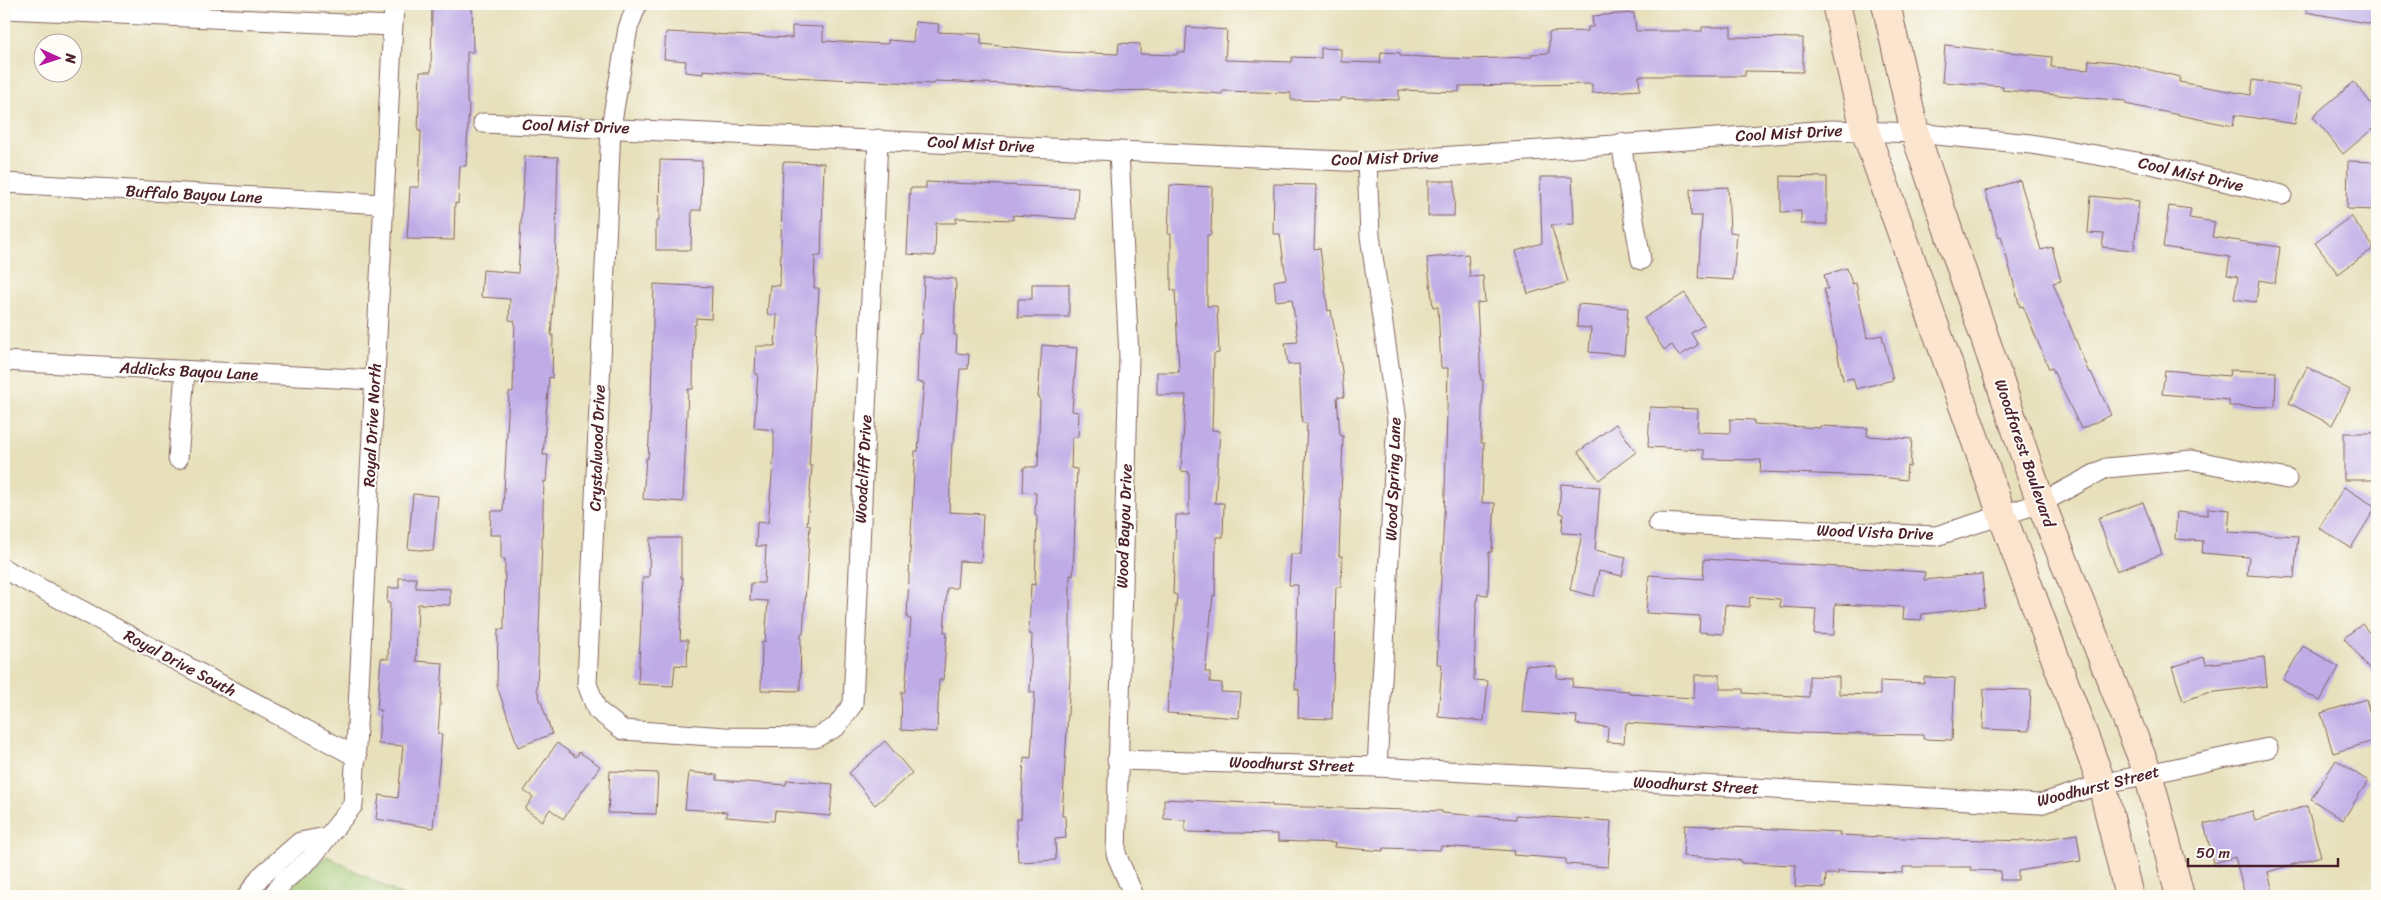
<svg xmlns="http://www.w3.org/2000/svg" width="2381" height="900" font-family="Sriracha,sans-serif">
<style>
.green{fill:#9fc56f;stroke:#74724d}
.building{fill:#bface7}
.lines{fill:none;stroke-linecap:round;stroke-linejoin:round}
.street-casing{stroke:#81635d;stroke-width:21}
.secondary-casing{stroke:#81635d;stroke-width:30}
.street{stroke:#fff;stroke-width:19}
.secondary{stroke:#fbe5cf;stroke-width:28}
.labels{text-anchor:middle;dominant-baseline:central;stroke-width:4;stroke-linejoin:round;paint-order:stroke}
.street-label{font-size:16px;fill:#4a1f2b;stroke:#fdfcf7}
</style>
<rect width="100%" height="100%" fill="#fdfcf7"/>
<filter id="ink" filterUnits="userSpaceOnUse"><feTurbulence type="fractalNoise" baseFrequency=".02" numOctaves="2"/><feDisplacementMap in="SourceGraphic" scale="10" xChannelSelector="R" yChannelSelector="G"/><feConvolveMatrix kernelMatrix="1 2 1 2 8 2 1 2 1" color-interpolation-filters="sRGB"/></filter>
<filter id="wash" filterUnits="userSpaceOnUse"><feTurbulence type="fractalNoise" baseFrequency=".0096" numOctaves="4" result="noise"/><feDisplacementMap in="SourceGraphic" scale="20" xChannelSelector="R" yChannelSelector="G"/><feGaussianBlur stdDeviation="1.12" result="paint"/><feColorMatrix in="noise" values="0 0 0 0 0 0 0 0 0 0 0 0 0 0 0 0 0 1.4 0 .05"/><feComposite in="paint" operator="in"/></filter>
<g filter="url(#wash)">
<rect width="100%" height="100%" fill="#e7e0bb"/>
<polygon class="green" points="327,856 403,896 284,896 289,888"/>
<g id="blocks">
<g class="building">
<polygon points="432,4 472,4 473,52 467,52 467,103 469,104 466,166 460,166 458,204 455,203 454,240 407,239 410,187 419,187 421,131 418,131 420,72 431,72"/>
<polygon points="2307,4 2377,4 2377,25 2306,12"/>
<polygon points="1634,13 1636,31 1702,31 1702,27 1731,27 1731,37 1803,38 1803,72 1745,71 1745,76 1639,76 1640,90 1592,93 1592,84 1459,86 1459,92 1399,90 1399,100 1340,98 1340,101 1291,100 1291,93 1223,91 1222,94 1165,90 1102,91 1007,84 935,81 934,84 773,76 703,70 703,74 685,72 686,61 664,59 666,32 792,38 792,26 823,27 823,41 888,44 888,40 913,42 915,22 939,24 938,32 981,34 981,44 1061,52 1118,54 1119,43 1140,44 1140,54 1177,55 1177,52 1185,53 1187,27 1227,30 1225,60 1292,62 1292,57 1321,58 1321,48 1341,49 1341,62 1380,63 1381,52 1400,53 1400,56 1470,59 1531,57 1531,54 1549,53 1549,32 1588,31 1588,27 1593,27 1592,16"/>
<polygon points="1945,45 2052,57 2051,67 2088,70 2089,60 2116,62 2180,77 2179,82 2251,95 2253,80 2301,88 2295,124 2235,115 2233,126 2125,104 2126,101 2002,90 2003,86 1942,82"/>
<polygon points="2354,82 2377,111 2377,125 2343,154 2313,116"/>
<polygon points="525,156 558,157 555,275 551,335 553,335 552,378 549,377 543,455 548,455 546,482 544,481 537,690 552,734 518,747 497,686 498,629 504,630 505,559 501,559 501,535 490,535 491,511 503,511 509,392 513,392 515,321 509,320 510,299 481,297 483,270 518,273"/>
<polygon points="660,160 702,161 701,210 692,210 691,250 656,250 656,221 659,221"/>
<polygon points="2348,161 2377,162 2377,210 2347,209"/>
<polygon points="783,162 824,163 821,256 815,256 814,288 819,288 809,466 812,466 807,525 810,525 803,634 801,633 800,691 761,690 762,642 765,642 768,601 750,600 751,583 764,583 766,546 756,546 757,522 768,523 774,451 774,430 754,428 758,374 755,374 756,346 775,346 777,315 767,314 770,285 780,286"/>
<polygon points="1781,176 1827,177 1827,224 1801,224 1801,211 1781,212"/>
<polygon points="1540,177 1572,177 1574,224 1551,225 1568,282 1528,294 1516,251 1542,243"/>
<polygon points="2020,180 2041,250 2052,247 2061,281 2053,283 2089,373 2091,372 2111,415 2081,429 2052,368 2049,369 2023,306 2020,307 2001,236 1999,237 1985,191"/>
<polygon points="1428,181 1455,181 1454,216 1428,216"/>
<polygon points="926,182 1078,188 1076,219 1013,215 1013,220 956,218 956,223 936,223 935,256 907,254 910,188 926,188"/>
<polygon points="1274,184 1316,185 1314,249 1320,248 1328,311 1331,310 1342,371 1344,397 1337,397 1340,435 1343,436 1339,556 1342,556 1341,587 1336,587 1332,719 1298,718 1299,689 1295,689 1298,585 1289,585 1291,554 1301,554 1307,423 1302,423 1299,364 1288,365 1285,343 1298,342 1292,299 1276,301 1274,281 1286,279 1280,234 1273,234"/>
<polygon points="1170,185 1212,187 1211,235 1207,235 1207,306 1217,306 1219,353 1214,354 1212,430 1220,431 1215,503 1224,503 1223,537 1216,537 1215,596 1213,595 1205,672 1210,672 1210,682 1222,683 1221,692 1241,693 1239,718 1167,713 1177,595 1173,594 1176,515 1189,515 1189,472 1181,471 1186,395 1157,395 1157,372 1179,372 1175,290 1171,290 1171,234 1168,234"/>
<polygon points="1728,187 1730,232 1737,233 1733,280 1698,278 1702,216 1691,216 1690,189"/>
<polygon points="2091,196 2139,201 2134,250 2102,247 2104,234 2088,233"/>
<polygon points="2169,206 2191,209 2189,218 2215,222 2212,237 2280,247 2275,283 2259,280 2256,302 2234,299 2238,277 2227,275 2230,257 2163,247"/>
<polygon points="2351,216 2374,248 2338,274 2315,243"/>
<polygon points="1468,254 1470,277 1483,276 1485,302 1477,303 1481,380 1483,380 1481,443 1484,443 1482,503 1495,503 1492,552 1489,552 1488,595 1478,594 1476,610 1474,680 1488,681 1484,721 1438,717 1442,664 1437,664 1445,493 1448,368 1441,368 1438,307 1433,307 1427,258"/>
<polygon points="1847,268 1852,284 1856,283 1867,338 1882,335 1893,380 1856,389 1853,378 1843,380 1824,289 1828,289 1824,275"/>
<polygon points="924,277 956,279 954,335 957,335 956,353 969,354 968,369 960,369 954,443 952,443 949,512 983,514 981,562 959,561 957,588 947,588 944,632 947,632 943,680 939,680 937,732 901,730 902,692 905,692 911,619 907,618 915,451 918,451 924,383 917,382 919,334 922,334"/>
<polygon points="654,284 712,287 711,319 696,318 696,325 694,325 693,389 688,389 683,502 643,499 646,458 648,459 651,399"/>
<polygon points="1032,284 1069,284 1069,317 1018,317 1018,299 1032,299"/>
<polygon points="1685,293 1704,325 1691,333 1698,345 1679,356 1672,345 1664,350 1644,318"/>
<polygon points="1578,304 1628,308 1624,355 1589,352 1591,328 1577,327"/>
<polygon points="1042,345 1077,348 1072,411 1079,412 1078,437 1072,437 1071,468 1077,469 1073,576 1070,575 1070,678 1062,816 1065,816 1066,838 1055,839 1056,860 1018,862 1016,819 1021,819 1024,757 1031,758 1035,692 1030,692 1032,634 1029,634 1031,584 1035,585 1037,515 1035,515 1036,493 1023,492 1024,467 1038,467 1040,397 1038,397"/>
<polygon points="2307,367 2350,390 2332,425 2289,403"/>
<polygon points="2165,370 2229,376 2230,370 2276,372 2275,407 2229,406 2229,400 2162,394"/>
<polygon points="1650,407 1698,409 1697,432 1730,433 1730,419 1754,420 1754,424 1820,428 1820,426 1868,428 1867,436 1912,439 1910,467 1907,466 1906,480 1874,476 1760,472 1761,460 1704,459 1704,450 1648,447"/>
<polygon points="1616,424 1636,452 1599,480 1578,452"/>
<rect x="2344" y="433" width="33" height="47"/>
<polygon points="1561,484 1600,487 1595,550 1626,557 1622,576 1599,571 1594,596 1570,590 1582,534 1562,533 1563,514 1559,513"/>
<polygon points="2344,487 2376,507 2351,548 2319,528"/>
<polygon points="413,494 438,496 433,551 408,549"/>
<polygon points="2143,502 2162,554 2117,571 2098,518"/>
<polygon points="2208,508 2230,510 2228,532 2298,536 2294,578 2247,575 2249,557 2202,553 2203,541 2175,539 2177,512 2208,515"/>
<polygon points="650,538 681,538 681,578 683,578 680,640 688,640 687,666 675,665 673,686 638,684 643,577 649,577"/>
<polygon points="1704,559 1925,572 1924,580 1982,574 1985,607 1922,614 1921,620 1903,619 1904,607 1835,604 1834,635 1814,634 1816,609 1780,607 1780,599 1750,597 1749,607 1725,605 1723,634 1699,632 1700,616 1646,613 1649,575 1703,579"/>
<polygon points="399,578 416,578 416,588 450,589 450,605 418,604 416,661 443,663 438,734 442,735 433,828 376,819 379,795 398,798 403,746 378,744 381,710 377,710 381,658 388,659 390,603 387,603 388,588 399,588"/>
<polygon points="2362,624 2377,642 2377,678 2344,638"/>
<polygon points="2303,646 2339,667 2320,701 2283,680"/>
<polygon points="2204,657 2206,664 2264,657 2267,686 2207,693 2183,701 2172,667"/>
<polygon points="1526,665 1557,667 1557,678 1573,679 1572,687 1629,691 1629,694 1694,698 1695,675 1720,675 1720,689 1743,689 1743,693 1809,697 1809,676 1839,677 1839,694 1880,695 1880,681 1924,683 1924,677 1955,678 1952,740 1923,739 1923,735 1797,733 1626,723 1624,743 1607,742 1608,727 1576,724 1577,716 1522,712"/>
<polygon points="1984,689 2031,690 2029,731 1983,729"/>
<polygon points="2366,699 2377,740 2333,753 2321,713"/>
<polygon points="885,741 912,773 875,805 849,773"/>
<polygon points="557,743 576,757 579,752 600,766 563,819 550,809 542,821 525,809 533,797 524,791"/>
<polygon points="2336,760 2368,781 2343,820 2311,799"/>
<polygon points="610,771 658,773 656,814 608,813"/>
<polygon points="689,772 717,775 717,780 786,785 787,780 833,784 830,816 775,811 774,821 726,817 727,812 685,809"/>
<polygon points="1164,799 1272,804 1272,806 1442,811 1442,813 1516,819 1516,815 1611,821 1608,867 1566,864 1566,859 1513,855 1514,851 1441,846 1440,850 1384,848 1383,851 1334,847 1335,843 1278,841 1278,834 1185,832 1185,820 1164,819"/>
<polygon points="2307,806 2321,856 2268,872 2274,896 2245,896 2235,857 2214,863 2204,824 2252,811 2255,821"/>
<polygon points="1685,825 1840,832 1839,835 1904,838 2031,841 2077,834 2081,861 2018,871 2018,880 2000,880 2001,871 1971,870 1971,867 1903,867 1903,873 1838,871 1838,874 1826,874 1825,888 1795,887 1796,865 1741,863 1741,860 1683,856"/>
</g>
</g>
</g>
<g filter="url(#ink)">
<use href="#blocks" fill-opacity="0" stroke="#81635d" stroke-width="1"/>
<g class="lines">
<defs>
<g id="street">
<polyline points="637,4 628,28 611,127 587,684 597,710 623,730 726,737 815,738 836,727 853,704 878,139"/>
<polyline points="4,9 392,26"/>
<polyline points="483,123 1367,162 1832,130 1915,133 2031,144 2155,165 2282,195"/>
<polyline points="1621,143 1641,260"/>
<polyline points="1119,151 1129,357 1116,854 1134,896"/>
<polyline points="1367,162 1370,236 1397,420 1377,767"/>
<polyline points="4,183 384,204"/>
<polyline points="4,361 374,380"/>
<polyline points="178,459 185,372"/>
<polyline points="1658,523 1936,536 2041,503 2106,468 2192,460 2287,479"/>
<polyline points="4,569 357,757"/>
<polyline points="1117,760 1377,767 2040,804 2102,784 2268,748"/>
<polyline points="247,896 260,877 300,842 326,837"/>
<polyline points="272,896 284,881 311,858 353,805 394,4"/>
</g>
<g id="secondary">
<polyline points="1836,4 1865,130 2002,515 2102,784 2129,896"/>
<polyline points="1886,4 1915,133 2041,503 2148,773 2180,896"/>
</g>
</defs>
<use href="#street" class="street-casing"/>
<use href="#secondary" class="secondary-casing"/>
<use href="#street" class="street"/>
<use href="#secondary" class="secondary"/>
</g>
</g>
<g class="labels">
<g class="street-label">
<text transform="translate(576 126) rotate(2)">Cool Mist Drive</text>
<text transform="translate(1789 133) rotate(-3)">Cool Mist Drive</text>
<text transform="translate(981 144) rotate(3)">Cool Mist Drive</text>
<text transform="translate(1385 158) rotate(-2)">Cool Mist Drive</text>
<text transform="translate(2191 174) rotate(13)">Cool Mist Drive</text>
<text transform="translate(194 194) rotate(3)">Buffalo Bayou Lane</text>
<text transform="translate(189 371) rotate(3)">Addicks Bayou Lane</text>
<text transform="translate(372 425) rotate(-87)">Royal Drive North</text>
<text transform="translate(597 448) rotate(-88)">Crystalwood Drive</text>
<text transform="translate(2025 453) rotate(71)">Woodforest Boulevard</text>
<text transform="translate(863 469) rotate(-87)">Woodcliff Drive</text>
<text transform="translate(1393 479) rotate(-88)">Wood Spring Lane</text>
<text transform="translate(1124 526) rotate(-88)">Wood Bayou Drive</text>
<text transform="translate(1875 532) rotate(2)">Wood Vista Drive</text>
<text transform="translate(180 663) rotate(28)">Royal Drive South</text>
<text transform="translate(1292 764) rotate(2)">Woodhurst Street</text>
<text transform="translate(1696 785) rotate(3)">Woodhurst Street</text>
<text transform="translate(2098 786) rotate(-14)">Woodhurst Street</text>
</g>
</g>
<rect width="2381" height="900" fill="none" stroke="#fdfcf7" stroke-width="20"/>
<g transform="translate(58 58) rotate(93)"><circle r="24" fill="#fdfcf7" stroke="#b5a4a5"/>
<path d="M0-4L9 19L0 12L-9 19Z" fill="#b5179e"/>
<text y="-8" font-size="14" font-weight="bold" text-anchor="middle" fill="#4a1f2b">N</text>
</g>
<path d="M2188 858v8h150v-8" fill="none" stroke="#4a1f2b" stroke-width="2.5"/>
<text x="2196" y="858" font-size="15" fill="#4a1f2b" stroke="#fdfcf7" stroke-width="4" paint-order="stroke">50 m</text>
</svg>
